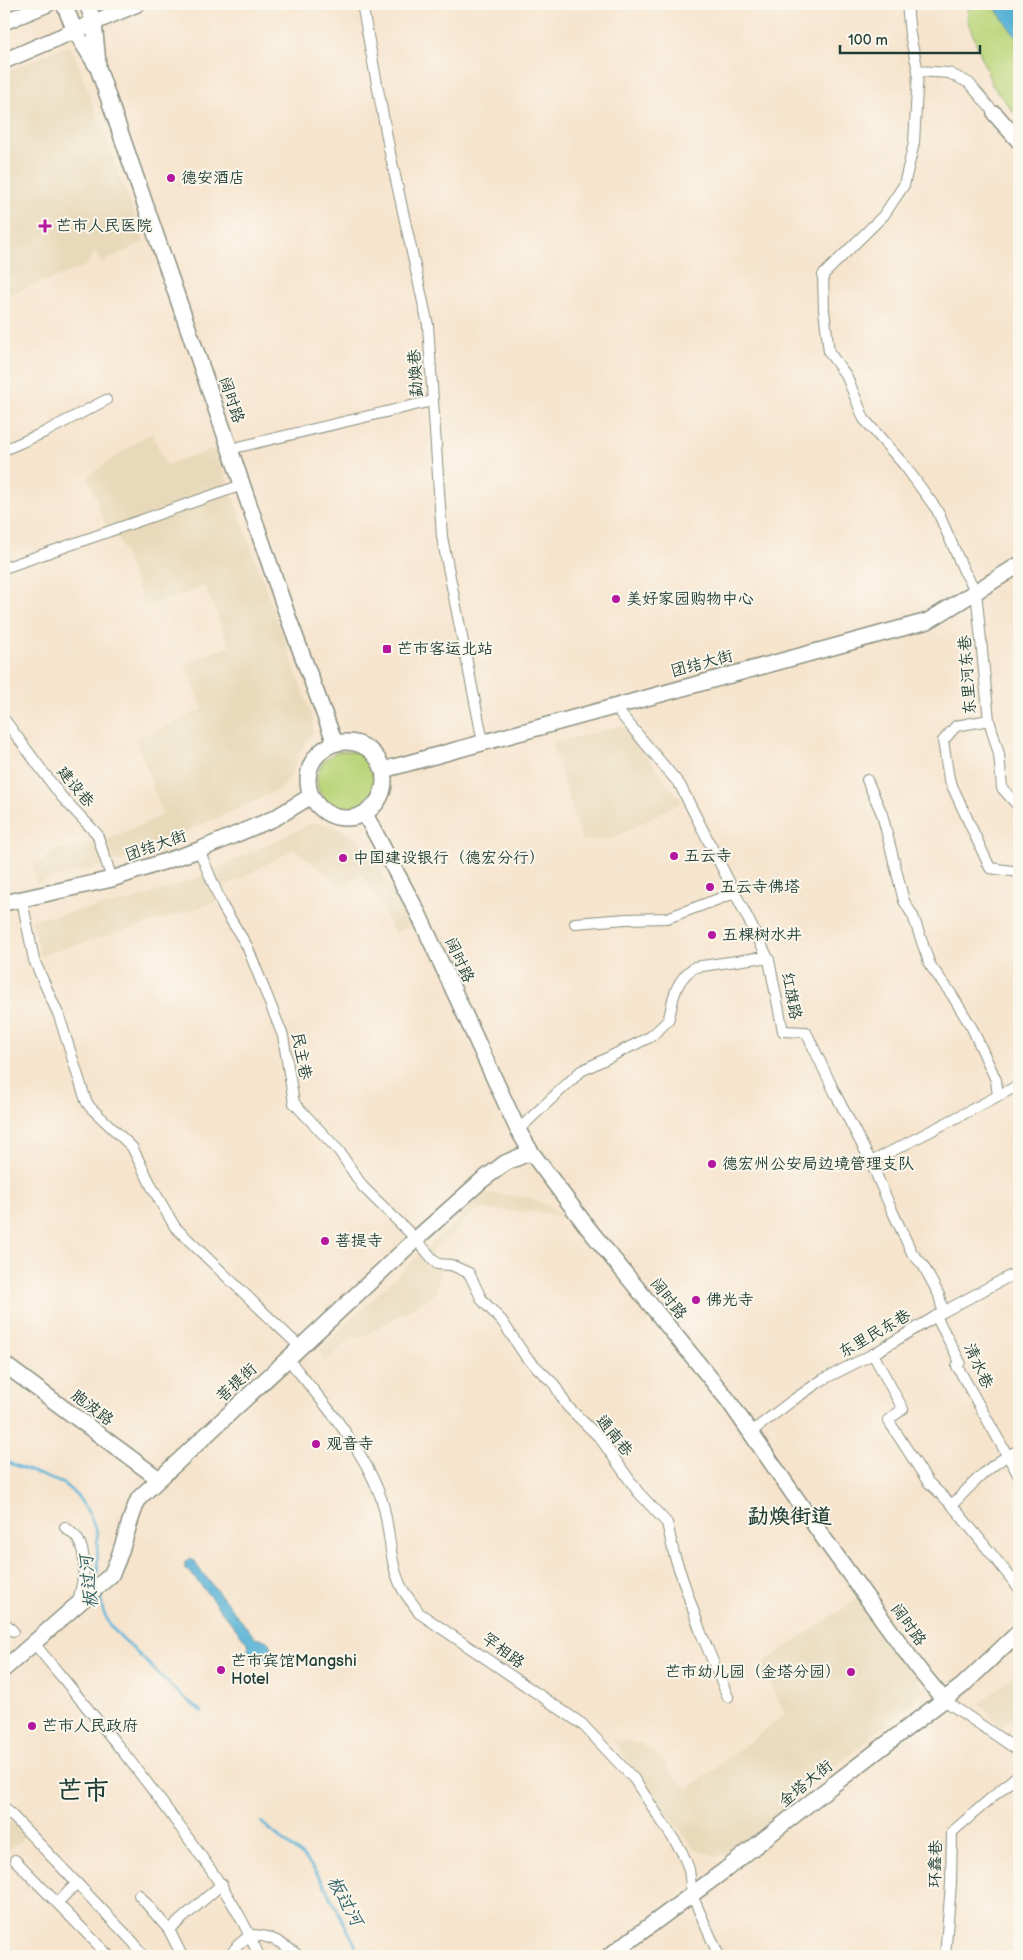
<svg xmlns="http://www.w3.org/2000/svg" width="1023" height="1960" font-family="'Balsamiq Sans','LXGW WenKai TC',sans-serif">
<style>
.built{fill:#e8d9ba}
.green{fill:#bbd57a;stroke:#6d8957}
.water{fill:#5ab3d7;stroke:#3c7886}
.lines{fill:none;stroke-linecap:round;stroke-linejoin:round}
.stream{stroke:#5ab3d7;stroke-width:2.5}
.street-casing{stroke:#8a9080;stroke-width:12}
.secondary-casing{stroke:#8a9080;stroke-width:18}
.street{stroke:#fff;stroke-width:10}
.secondary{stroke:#fff;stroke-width:15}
.poi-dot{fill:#b5179e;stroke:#fbf7ec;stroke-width:2}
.labels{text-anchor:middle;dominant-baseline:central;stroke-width:4;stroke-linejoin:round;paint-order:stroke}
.poi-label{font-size:16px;fill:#1f3d34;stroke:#fbf7ec;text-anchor:start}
.street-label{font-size:16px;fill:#1f3d34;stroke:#fbf7ec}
.water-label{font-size:18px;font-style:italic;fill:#316065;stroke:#fbf7ec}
.district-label{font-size:21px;font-weight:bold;fill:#1f3d34;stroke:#fbf7ec}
.town-label{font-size:26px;font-weight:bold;fill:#1f3d34;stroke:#fbf7ec}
</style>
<rect width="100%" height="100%" fill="#fbf7ec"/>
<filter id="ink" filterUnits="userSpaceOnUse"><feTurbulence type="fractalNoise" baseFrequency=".02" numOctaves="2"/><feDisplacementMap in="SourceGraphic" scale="10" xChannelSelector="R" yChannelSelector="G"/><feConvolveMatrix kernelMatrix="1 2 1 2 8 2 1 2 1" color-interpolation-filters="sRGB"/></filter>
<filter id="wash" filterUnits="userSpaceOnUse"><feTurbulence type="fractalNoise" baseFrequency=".0096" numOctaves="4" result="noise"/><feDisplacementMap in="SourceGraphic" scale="20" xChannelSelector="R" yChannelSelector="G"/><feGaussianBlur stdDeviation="1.12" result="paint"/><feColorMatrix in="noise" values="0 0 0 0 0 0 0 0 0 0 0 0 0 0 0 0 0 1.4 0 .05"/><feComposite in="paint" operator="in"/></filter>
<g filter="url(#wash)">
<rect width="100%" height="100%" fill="#f6e4cd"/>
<g class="built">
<polygon points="67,46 73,51 144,242 101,263 95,251 86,266 4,296 4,73"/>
<polygon points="152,433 166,465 215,448 313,719 313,732 298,755 291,777 281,789 123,860 36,883 33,865 41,861 56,849 68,849 106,840 163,815 136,739 203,709 185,663 230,646 205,586 145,608 118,537 111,540 88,476 141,439"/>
<polygon points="622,726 682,802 611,839 582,842 552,743"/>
<polygon points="322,823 334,826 352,836 365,847 375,861 410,927 395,933 362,874 340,885 294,849 214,893 218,902 40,956 31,920 129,901 195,879 310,824"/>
<polygon points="492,1193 532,1199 549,1206 563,1218 549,1213 478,1209 429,1255 441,1268 436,1293 361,1338 352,1336 326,1362 320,1354 320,1349 483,1194"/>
<polygon points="860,1597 924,1690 917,1696 915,1701 728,1854 715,1856 695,1849 612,1739 640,1743 661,1758 670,1771 688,1789 785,1714 761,1664"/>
<polygon points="1019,1671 1019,1712 1001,1728 980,1703"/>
<polygon points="4,1814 25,1836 4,1854"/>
</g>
<g class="green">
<polygon points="969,4 1019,4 1019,119 992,85 967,19"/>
<circle cx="346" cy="780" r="29"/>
</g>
<g class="water">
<polygon points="992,4 1019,4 1019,41"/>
<path d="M188,1559L195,1561L197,1566L256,1639C265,1638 270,1641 272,1651L268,1659L259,1662L251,1658L248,1649L249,1645L190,1572L185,1569V1562Z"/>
</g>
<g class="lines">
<g class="stream">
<polyline points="4,1461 64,1484 78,1497 89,1513 97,1533 98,1578"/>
<polyline points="100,1593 103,1611 111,1627 176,1691 202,1712"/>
<polyline points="261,1822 307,1860 322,1881 355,1944 355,1956"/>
</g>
</g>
</g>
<g filter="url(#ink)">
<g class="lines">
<defs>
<g id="street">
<polyline points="362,4 390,153 428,325 442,537 483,742"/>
<polyline points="907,4 910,35 918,71 949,73 969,83 995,114"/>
<polyline points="918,71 914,143 904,185 884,215 823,275 824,310 829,352 847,377 864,419 905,466 937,510 964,571 976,591 989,720 999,754 1002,788 1019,807"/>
<polyline points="230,449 432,401"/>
<polyline points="4,450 45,432 106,400"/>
<polyline points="4,568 242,485"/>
<polyline points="614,706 680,785 769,960 783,1031 806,1032 836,1095 871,1162 889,1204 912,1253 923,1265 939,1295 943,1312"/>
<polyline points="4,719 61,796 97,834 112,879"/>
<polyline points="989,720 956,726 943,741 949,779 990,868 1019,872"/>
<polyline points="867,780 882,814 904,901 913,916 930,965 952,995 972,1028 996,1080 998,1096"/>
<polyline points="199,850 223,907 247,946 283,1036 294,1103 339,1151 363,1187 416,1239 437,1264 451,1265 469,1273 482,1300 502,1321 526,1357 554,1384 567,1406 600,1438 638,1492 667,1523 674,1554 701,1633 728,1697"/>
<polyline points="22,900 34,960 59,1016 86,1101 90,1107 132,1147 153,1189 175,1227 300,1347"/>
<polyline points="575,923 626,919 667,918 735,893"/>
<path d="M518,1130L581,1071L650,1037C656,1032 663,1026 668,1020C670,1015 671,1009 672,1004C675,988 681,976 695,967L757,958L769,960"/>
<polyline points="871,1162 1019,1085"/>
<polyline points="936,1316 960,1362 957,1366 1019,1476"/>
<polyline points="873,1354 903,1409 888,1420 928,1482 952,1505 1019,1588"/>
<path d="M288,1359C322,1401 363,1447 381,1498C391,1526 388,1562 402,1588C406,1596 414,1604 419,1613L582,1724L634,1779L682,1852L689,1869L692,1895L719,1956"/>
<polyline points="751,1432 793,1400 822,1380 873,1354 943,1312 1019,1271"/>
<path d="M952,1505C971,1485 993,1461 1019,1450"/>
<path d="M65,1527C69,1531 74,1534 77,1538C90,1558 82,1583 78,1603"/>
<polyline points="4,1622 13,1631"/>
<path d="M33,1642C83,1703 134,1763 180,1827C211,1869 239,1908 259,1956"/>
<polyline points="944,1700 1019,1751"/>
<polyline points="4,1807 134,1943 140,1952"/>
<polyline points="15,1860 109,1956"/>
<polyline points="139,1895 169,1930 182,1956"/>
<polyline points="57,1903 77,1883"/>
<polyline points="169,1930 222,1884"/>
<path d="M230,1956L238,1945L250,1935C272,1935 281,1943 299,1956"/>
<polyline points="945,1956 951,1884 952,1832 1019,1774"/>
</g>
<g id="secondary">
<polyline points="64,4 75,31 98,68 288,617 335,743"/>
<polyline points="87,4 94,22 98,64"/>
<polyline points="4,22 48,4"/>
<polyline points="4,61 137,4"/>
<polyline points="995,114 1019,141"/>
<circle cx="346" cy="780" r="38"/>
<polyline points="383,770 928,621 1019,565"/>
<polyline points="365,814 418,913 518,1130 531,1152 588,1228 728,1400 825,1540 919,1670 944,1700"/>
<polyline points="4,903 112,879 199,850 275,818 311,796"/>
<polyline points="4,1364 159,1479"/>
<path d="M4,1669L111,1575C124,1551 127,1523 139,1498L416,1239L481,1181L505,1163L531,1152"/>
<polyline points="609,1956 725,1870 821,1794 962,1686 1019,1632"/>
</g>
</defs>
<use href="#street" class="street-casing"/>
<use href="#secondary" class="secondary-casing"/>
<use href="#street" class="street"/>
<use href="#secondary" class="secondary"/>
</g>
</g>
<g class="poi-dot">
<circle cx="171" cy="178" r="5"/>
<path d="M42.5 218.5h5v5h5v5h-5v5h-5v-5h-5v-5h5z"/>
<circle cx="616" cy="599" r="5"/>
<rect x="382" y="644" width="10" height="10" rx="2.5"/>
<circle cx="674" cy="856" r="5"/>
<circle cx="343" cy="858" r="5"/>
<circle cx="710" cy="887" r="5"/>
<circle cx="712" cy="935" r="5"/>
<circle cx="712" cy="1164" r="5"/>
<circle cx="325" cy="1241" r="5"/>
<circle cx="696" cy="1300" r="5"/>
<circle cx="316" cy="1444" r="5"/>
<circle cx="221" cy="1670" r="5"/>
<circle cx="851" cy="1672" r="5"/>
<circle cx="32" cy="1726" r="5"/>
</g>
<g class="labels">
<g class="poi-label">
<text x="181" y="178">德安酒店</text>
<text x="56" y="226">芒市人民医院</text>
<text x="626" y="599">美好家园购物中心</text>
<text x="397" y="649">芒市客运北站</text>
<text x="684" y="856">五云寺</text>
<text x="353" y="858">中国建设银行（德宏分行）</text>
<text x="720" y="887">五云寺佛塔</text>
<text x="722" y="935">五棵树水井</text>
<text x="722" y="1164">德宏州公安局边境管理支队</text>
<text x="335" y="1241">菩提寺</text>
<text x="706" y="1300">佛光寺</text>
<text x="326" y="1444">观音寺</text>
<text x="231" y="1661">芒市宾馆Mangshi<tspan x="231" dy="18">Hotel</tspan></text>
<text x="841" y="1672" text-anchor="end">芒市幼儿园（金塔分园）</text>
<text x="42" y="1726">芒市人民政府</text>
</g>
<g class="street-label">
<text transform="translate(416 373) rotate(-93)">勐焕巷</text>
<text transform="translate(231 400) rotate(71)">阔时路</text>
<text transform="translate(702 664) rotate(-15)">团结大街</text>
<text transform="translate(968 675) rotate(-94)">东里河东巷</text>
<text transform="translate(75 787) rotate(50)">建设巷</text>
<text transform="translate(156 846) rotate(-19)">团结大街</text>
<text transform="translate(459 960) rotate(65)">阔时路</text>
<text transform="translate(791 996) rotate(79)">红旗路</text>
<text transform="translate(301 1056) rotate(79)">民主巷</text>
<text transform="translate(668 1299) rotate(51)">阔时路</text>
<text transform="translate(875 1334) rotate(-30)">东里民东巷</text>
<text transform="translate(978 1366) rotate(65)">清水巷</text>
<text transform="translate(237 1383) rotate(-43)">菩提街</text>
<text transform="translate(92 1408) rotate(37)">胞波路</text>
<text transform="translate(614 1436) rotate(51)">通南巷</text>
<text transform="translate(908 1625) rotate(54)">阔时路</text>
<text transform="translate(503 1651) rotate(36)">罕相路</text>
<text transform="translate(806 1784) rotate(-39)">金塔大街</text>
<text transform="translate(936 1864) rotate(-89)">环鑫巷</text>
</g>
<g class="water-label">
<text transform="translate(89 1582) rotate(-96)">板过河</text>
<text transform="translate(345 1901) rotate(61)">板过河</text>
</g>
<g class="district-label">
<text x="790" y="1516">勐焕街道</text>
</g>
<g class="town-label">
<text x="83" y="1791">芒市</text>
</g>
</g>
<rect width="1023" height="1960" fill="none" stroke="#fbf7ec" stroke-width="20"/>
<path d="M840 45v8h140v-8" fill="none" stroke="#1f3d34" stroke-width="2.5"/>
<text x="848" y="45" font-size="15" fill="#1f3d34" stroke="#fbf7ec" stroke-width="4" paint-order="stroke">100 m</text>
</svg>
